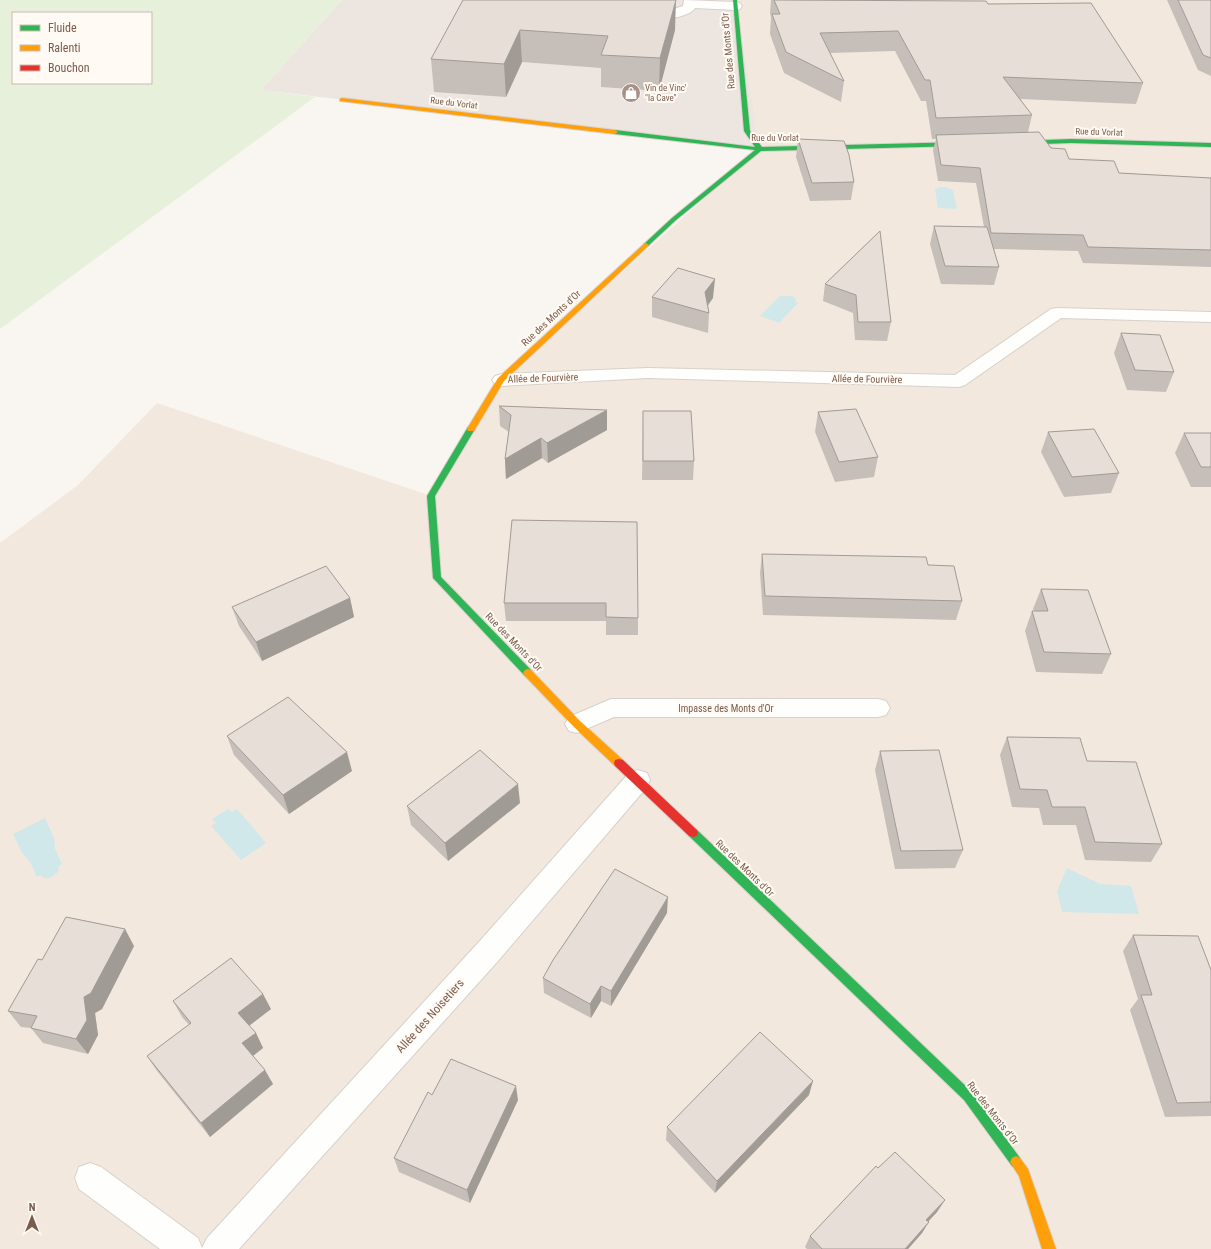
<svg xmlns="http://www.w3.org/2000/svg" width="1211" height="1249" font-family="'Roboto Condensed',sans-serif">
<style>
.residential{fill:#f2e8de}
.industrial{fill:#ede5e0}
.green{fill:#e7f0db;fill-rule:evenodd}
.water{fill:#d0e8ea}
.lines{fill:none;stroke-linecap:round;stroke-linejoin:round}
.lane-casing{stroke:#d7d1cb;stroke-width:2}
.street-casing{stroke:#d7d1cb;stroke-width:2}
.fast-casing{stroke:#d9d2cb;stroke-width:2}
.slow-casing{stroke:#d9d2cb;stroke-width:2}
.jam-casing{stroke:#d9d2cb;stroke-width:2}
.lane{fill:#fefefd;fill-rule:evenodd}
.street{fill:#fefefd;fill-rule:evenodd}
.fast{fill:#30b455;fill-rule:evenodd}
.slow{fill:#ff9f0a;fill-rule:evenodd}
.jam{fill:#e5322d;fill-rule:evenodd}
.wall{fill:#c6bfb9}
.shaded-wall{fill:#a19b96}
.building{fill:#e6ded7;stroke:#a19b96}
.labels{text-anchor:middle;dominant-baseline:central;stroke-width:4;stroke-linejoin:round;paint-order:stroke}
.far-poi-label{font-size:9px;fill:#7a5c4d;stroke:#fffaf3;text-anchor:start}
.far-street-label{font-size:9px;fill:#7a5c4d;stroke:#fffaf3}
.street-label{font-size:10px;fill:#7a5c4d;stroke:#fffaf3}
.near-street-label{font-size:12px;fill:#7a5c4d;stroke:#fffaf3}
</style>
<rect width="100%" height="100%" fill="#f9f5f0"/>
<polygon class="residential" points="736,0 1211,0 1211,1249 0,1249 0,543 78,485 157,403 431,496 501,380 760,149"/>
<polygon class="industrial" points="342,0 736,0 760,149 261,90"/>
<path class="green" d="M0,0H342L261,90L315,97L0,329ZM13,13H151V83H13Z"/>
<g class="water">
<polygon points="940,187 945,187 953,190 957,209 938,208 935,189"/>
<polygon points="780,296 792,296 796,299 795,302 798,303 779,323 760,316"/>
<polygon points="228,809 232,812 237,809 266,843 241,860 211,826 216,823 212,819"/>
<polygon points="45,818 54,838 55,849 62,864 59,866 58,872 50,878 44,878 40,875 37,877 30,862 22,853 13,834"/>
<polygon points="1067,868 1100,884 1131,886 1139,914 1062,912 1057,891"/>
</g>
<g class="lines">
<defs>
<path id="lane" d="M684,0L736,2L740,3L742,6L740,9L736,10L695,8C688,19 654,21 642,18L640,15L642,12L646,11H668L683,6Z"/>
<g id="street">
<polygon points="1057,308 1211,312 1211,322 1061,318 965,385 959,387 648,378 501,386 495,384 492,380 495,376 501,374 648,368 955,375 1051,309"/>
<polygon points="611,699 878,699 886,701 890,708 886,715 878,717 614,717 577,733 569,731 565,724 569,717"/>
<polygon points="638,770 647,773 650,780 647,787 498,961 239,1249 160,1249 79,1189 75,1178 79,1167 90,1163 101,1167 198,1238 202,1248 207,1238 478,943 629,773"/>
</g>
<g id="fast">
<polygon points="733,0 737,0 750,131 762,147 964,142 967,144 964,146 761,151 676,220 648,246 644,246 644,244 672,218 755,150 615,134 612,132 615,130 755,147 744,131"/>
<polygon points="1071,139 1211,143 1211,147 1071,143 1016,145 1013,143 1016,141"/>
<polygon points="468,427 474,427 475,429 435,496 441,577 531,670 533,673 531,676 525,676 433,578 427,496"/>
<polygon points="693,829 697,830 972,1092 1020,1158 1022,1162 1020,1166 1016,1168 1012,1166 964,1100 689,836 688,833 689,830"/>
</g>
<g id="slow">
<polygon points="342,98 615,130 618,132 615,134 340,101 340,99"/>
<polygon points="646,243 649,245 648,246 504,381 474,431 468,431 467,429 498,378 644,244"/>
<polygon points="528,669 531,670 580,721 623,760 624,763 623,766 619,767 615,766 574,727 525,676 523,673 525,670"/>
<polygon points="1016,1156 1020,1158 1028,1169 1056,1249 1042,1249 1019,1176 1010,1162 1012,1158"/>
</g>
<polygon id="jam" points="619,759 623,760 697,830 698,833 697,836 693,837 689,836 615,766 614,763 615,760"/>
</defs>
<use href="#lane" class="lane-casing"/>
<use href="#street" class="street-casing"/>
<use href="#fast" class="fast-casing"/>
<use href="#slow" class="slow-casing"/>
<use href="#jam" class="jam-casing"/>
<use href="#lane" class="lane"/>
<use href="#street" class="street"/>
<use href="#fast" class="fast"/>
<use href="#slow" class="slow"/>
<use href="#jam" class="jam"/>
</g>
<g class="wall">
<polygon points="463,0 675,30 659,91 601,87 601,68 522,62 506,97 434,92 431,59"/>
<polygon points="771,0 906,0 907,1 988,4 1143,83 1136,104 1020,99 1032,115 1028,132 1069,159 1119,173 1211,178 1211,267 1083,263 1078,251 994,249 999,267 994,285 941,284 930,244 934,226 984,227 976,183 938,181 933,150 936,139 932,139 926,101 921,101 895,51 830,53 844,81 841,102 784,73 770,34 771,17 770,13"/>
<polygon points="1167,0 1211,0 1211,76 1198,70"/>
<polygon points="798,139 854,182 851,200 810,201 796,157"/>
<polygon points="880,231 891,322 887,341 855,340 853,313 823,301 825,284"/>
<polygon points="652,297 713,298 708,306 709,313 708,333 652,317"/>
<polygon points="1121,333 1174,372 1166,392 1127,390 1114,353"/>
<polygon points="499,406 607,430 548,463 542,458 506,479 505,459 509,432 500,426"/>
<polygon points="643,411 694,461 693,480 642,480"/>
<polygon points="818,412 878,457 874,477 835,482 815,432"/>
<polygon points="1048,432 1119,473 1111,493 1064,497 1041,452"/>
<polygon points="1184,433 1211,433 1211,487 1191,487 1175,453"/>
<polygon points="512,520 638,618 638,635 606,635 606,621 506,621 504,603"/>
<polygon points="762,554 928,565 962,601 956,620 763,615 760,573"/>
<polygon points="1041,589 1111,654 1102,674 1036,672 1025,631 1032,611 1034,611 1033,609"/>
<polygon points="350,598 354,617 262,661 239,626 232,607"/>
<polygon points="227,736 352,771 289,814 234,755"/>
<polygon points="1007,737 1087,761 1162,844 1151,862 1085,860 1076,825 1043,825 1039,808 1012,807 1000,755"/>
<polygon points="880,751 963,850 955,868 895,869 875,770"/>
<polygon points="520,803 448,861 411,825 407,806"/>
<polygon points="667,913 611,1006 601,1001 591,1018 544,993 543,978"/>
<polygon points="1133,935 1211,970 1211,1116 1165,1117 1130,1010 1138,999 1123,951"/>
<polygon points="134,946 102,1009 95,1013 98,1035 88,1054 43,1043 31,1028 21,1027 8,1011 42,960"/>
<polygon points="173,1001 271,1009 249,1026 256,1033 263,1048 253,1056 273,1084 210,1137 157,1071 147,1056 189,1025 182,1017"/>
<polygon points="432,1095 518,1100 470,1203 399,1172 394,1158"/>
<polygon points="809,1095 715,1193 666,1140 667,1127"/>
<polygon points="937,1212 928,1222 922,1233 908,1249 807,1249 805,1247 810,1236"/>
</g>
<g class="shaded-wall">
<polygon points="676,0 675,30 659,91 660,58"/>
<polygon points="520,30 522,62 506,97 504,64"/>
<polygon points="715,279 713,298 703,311 705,292"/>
<polygon points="607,410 607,430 548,463 547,443"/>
<polygon points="541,438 542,458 506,479 505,459"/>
<polygon points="350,598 354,617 262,661 256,642"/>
<polygon points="347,752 352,771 289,814 283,795"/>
<polygon points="518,784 520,803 448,861 445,843"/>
<polygon points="668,897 667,913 611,1006 611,991"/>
<polygon points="125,929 134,946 102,1009 95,1013 98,1035 88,1054 76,1039 84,997"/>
<polygon points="601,986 601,1001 591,1018 590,1004"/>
<polygon points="263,994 271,1009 246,1028 238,1013"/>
<polygon points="256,1033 263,1048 250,1058 242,1043"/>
<polygon points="265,1070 273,1084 210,1137 201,1123"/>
<polygon points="813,1081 809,1095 715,1193 717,1181"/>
<polygon points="516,1086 518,1100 470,1203 467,1190"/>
<polygon points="945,1200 937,1212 919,1231 926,1220"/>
<polygon points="929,1222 922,1233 908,1249 905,1249"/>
</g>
<g class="building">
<polygon points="463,0 676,0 660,58 601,55 608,36 520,30 504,64 431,59"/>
<polygon points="774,0 986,1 988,4 1091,3 1143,83 1003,77 1032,115 936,118 930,80 925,80 898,31 820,33 844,81 786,52 772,14 780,14"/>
<polygon points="1178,0 1211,0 1211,58 1203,55"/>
<polygon points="1039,132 1051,148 1065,149 1069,159 1114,161 1119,173 1211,178 1211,250 1088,247 1083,235 991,233 980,168 941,165 936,135"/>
<polygon points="798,139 844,141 849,155 854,182 812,183"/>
<polygon points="934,226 987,227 999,267 945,266"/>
<polygon points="880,231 891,322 858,322 856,295 825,284"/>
<polygon points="678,268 715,279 705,292 709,313 652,297"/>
<polygon points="1121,333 1160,335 1174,372 1135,370"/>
<polygon points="499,406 607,410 547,443 541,438 505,459 511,415"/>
<polygon points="856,409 878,457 839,462 818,412"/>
<polygon points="643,411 691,411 694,461 643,461"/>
<polygon points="1094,429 1119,473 1072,477 1048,432"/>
<polygon points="1184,433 1211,433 1211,467 1201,467"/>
<polygon points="512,520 637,522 638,618 606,617 606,603 504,603"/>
<polygon points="762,554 926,557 928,565 954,566 962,601 765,596"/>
<polygon points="326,566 350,598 256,642 232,607"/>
<polygon points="1041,589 1088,590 1111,654 1044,652 1032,611 1048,611"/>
<polygon points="288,697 347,752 283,795 227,736"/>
<polygon points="1007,737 1080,738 1087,761 1136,762 1162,844 1095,842 1085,807 1052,807 1047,790 1020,789"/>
<polygon points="480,750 518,784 445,843 407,806"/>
<polygon points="939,750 963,850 901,851 880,751"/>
<polygon points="615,869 668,897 611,991 601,986 590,1004 543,978 553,960"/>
<polygon points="66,917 125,929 91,993 84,997 87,1020 76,1039 31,1028 37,1016 8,1011 38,959 42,960"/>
<polygon points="1133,935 1198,936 1211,970 1211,1102 1177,1103 1141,995 1152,995"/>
<polygon points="231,958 263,994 238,1013 256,1033 242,1043 265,1070 201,1123 147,1056 191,1023 173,1001"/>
<polygon points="760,1032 813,1081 717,1181 667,1127"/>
<polygon points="451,1059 516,1086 467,1190 394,1158 428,1092 432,1095"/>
<polygon points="895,1152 945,1200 926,1220 929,1222 905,1249 822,1249 810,1236 876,1166 878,1168"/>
</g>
<defs>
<symbol id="shop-disc" viewBox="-11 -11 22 22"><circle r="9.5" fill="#a69286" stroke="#fffaf3"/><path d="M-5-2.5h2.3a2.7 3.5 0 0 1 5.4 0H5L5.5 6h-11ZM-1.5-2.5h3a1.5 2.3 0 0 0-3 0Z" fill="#fff"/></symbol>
</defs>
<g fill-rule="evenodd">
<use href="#shop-disc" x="620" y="82" width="22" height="22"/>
</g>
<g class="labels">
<g class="far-poi-label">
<text x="645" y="88">Vin de Vinc'<tspan x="645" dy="10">"la Cave"</tspan></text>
</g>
<g class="far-street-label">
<text transform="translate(454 103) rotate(7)">Rue du Vorlat</text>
<text transform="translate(1099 132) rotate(2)">Rue du Vorlat</text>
<text x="775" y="138">Rue du Vorlat</text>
</g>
<g class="street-label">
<text transform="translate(728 51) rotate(-95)">Rue des Monts d'Or</text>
<text transform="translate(551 318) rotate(-43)">Rue des Monts d'Or</text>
<text transform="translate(543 378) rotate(-2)">Allée de Fourvière</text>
<text transform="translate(867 379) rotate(1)">Allée de Fourvière</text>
<text transform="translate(514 642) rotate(46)">Rue des Monts d'Or</text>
<text x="726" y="708">Impasse des Monts d'Or</text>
<text transform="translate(745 868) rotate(44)">Rue des Monts d'Or</text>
<text transform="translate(993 1113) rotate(52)">Rue des Monts d'Or</text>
</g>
<g class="near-street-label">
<text transform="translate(430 1016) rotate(-48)">Allée des Noisetiers</text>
</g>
</g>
<rect x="12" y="12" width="140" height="72" fill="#fffaf3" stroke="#cabbb1"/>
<rect x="20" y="25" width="20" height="6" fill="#30b455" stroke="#cabbb1"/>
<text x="48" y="32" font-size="12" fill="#7a5c4d">Fluide</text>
<rect x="20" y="45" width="20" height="6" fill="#ff9f0a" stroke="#cabbb1"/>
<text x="48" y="52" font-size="12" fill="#7a5c4d">Ralenti</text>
<rect x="20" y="65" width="20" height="6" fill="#e5322d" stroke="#cabbb1"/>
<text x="48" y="72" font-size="12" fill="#7a5c4d">Bouchon</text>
<g transform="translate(32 1217)" stroke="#fffaf3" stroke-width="3" paint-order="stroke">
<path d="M0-3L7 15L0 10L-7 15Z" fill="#7a5c4d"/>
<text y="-6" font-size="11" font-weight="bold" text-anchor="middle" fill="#7a5c4d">N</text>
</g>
</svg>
